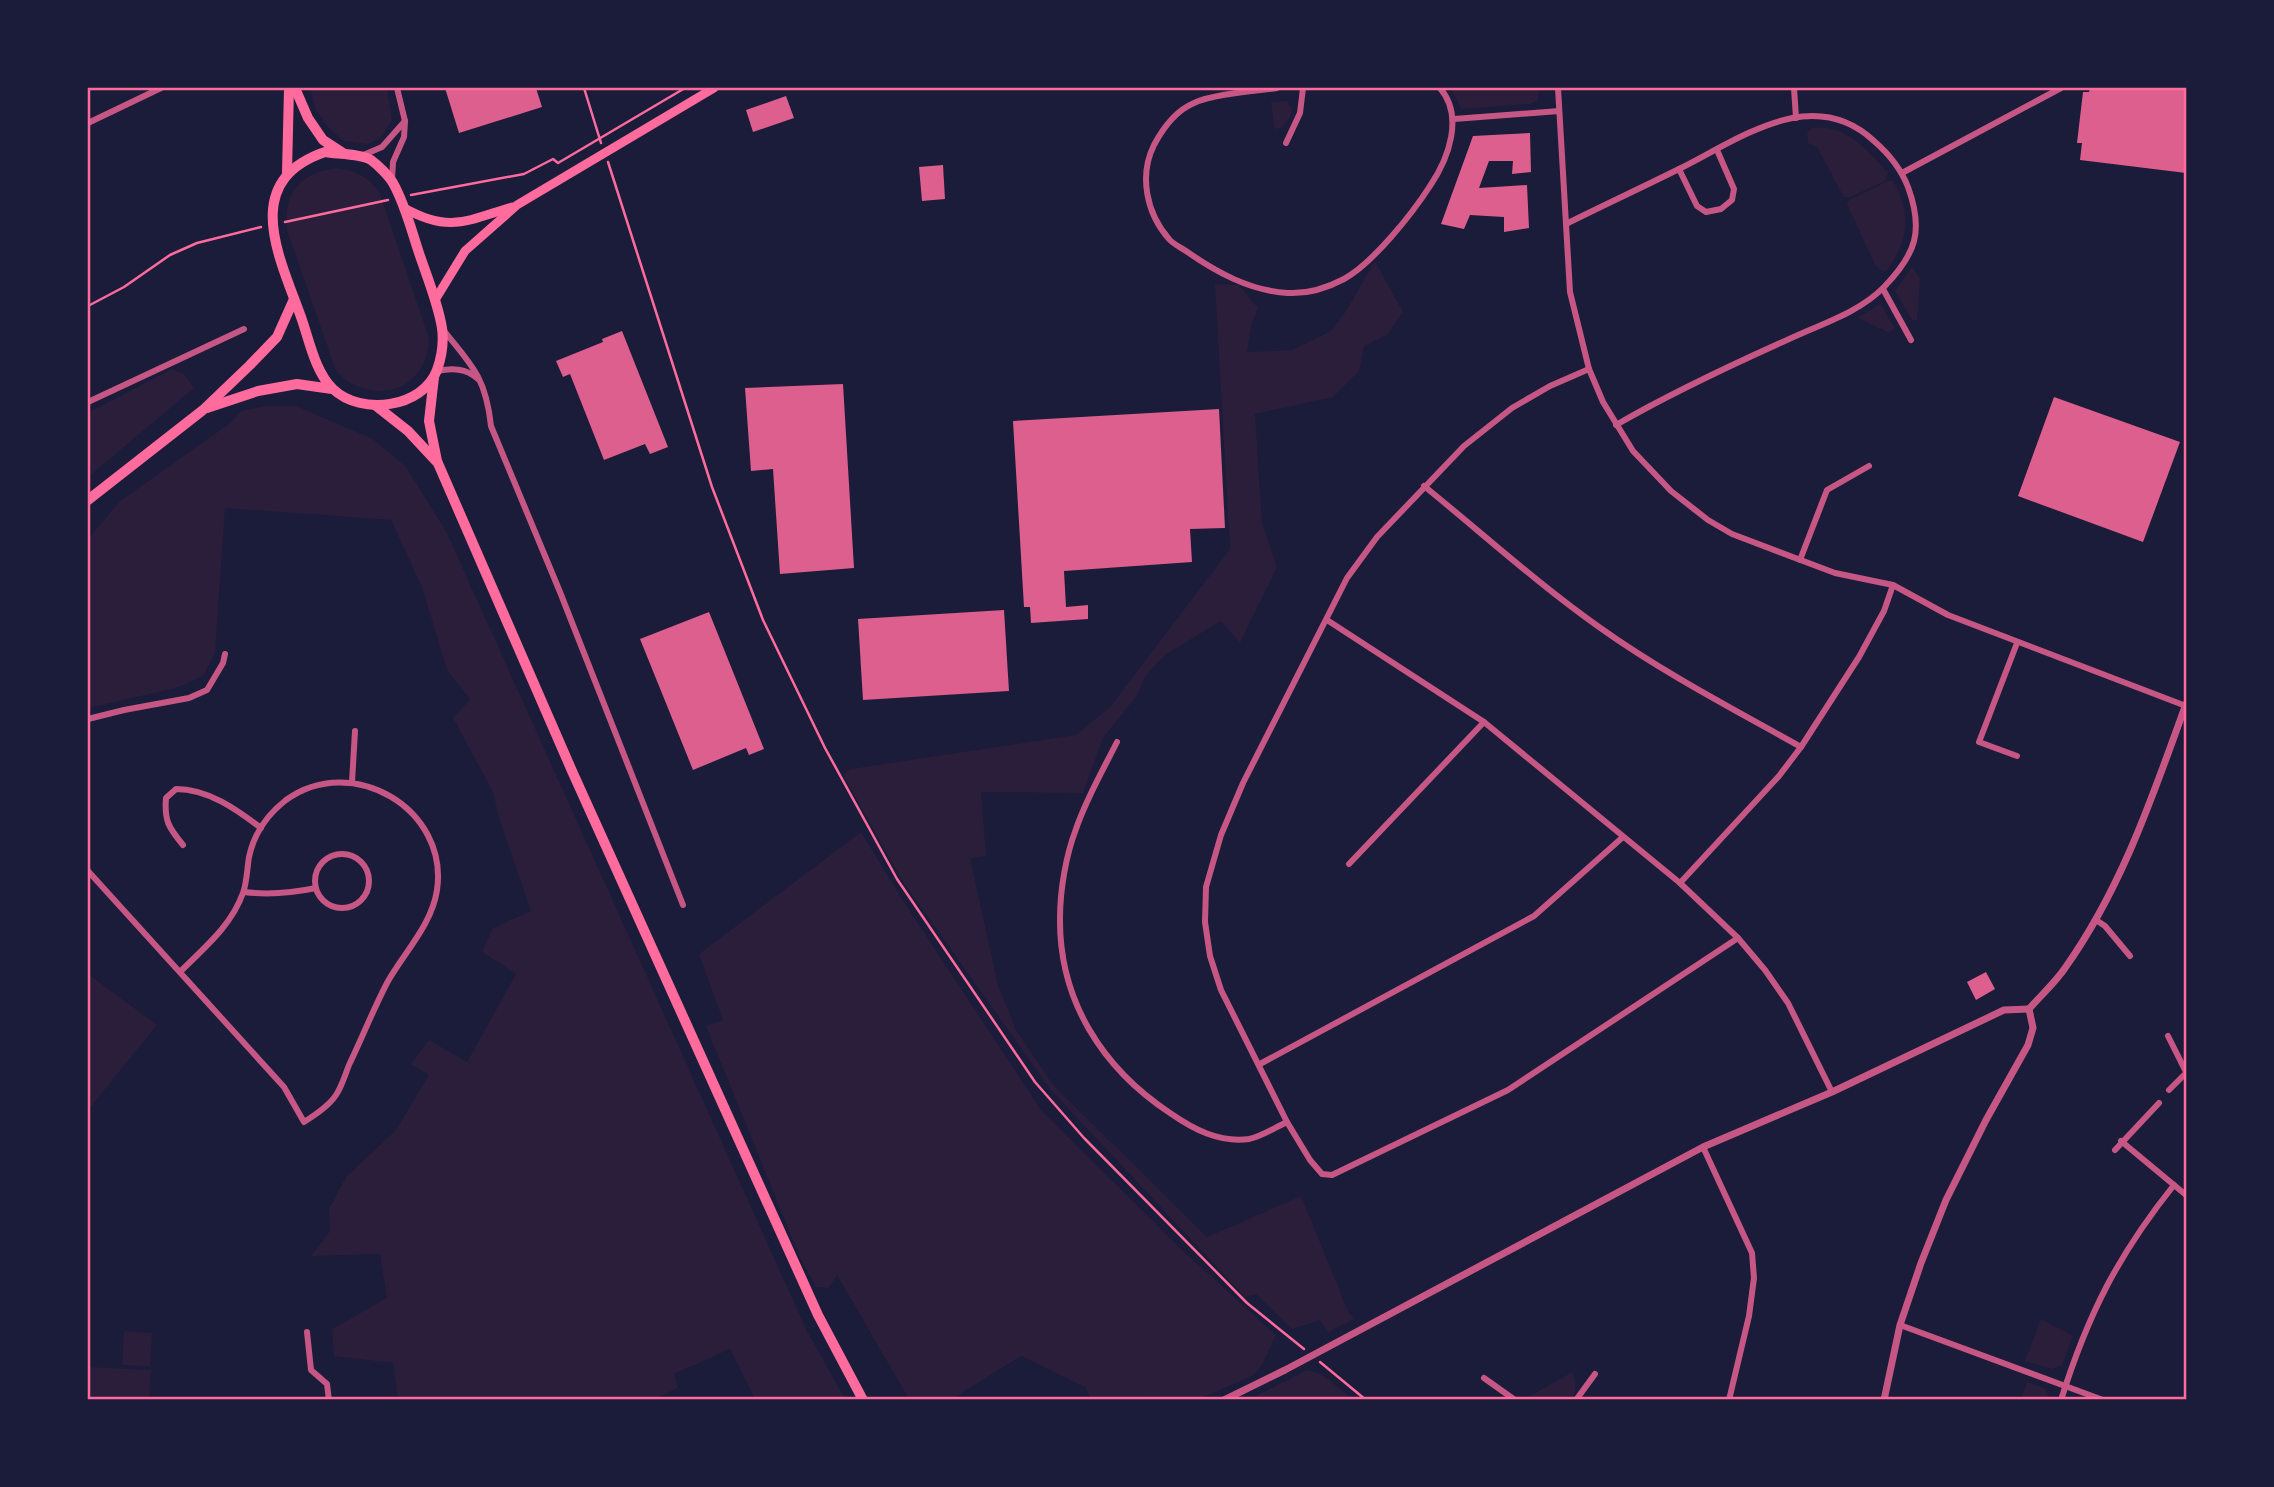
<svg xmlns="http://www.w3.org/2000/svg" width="2274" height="1487" font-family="Poppins,sans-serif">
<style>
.green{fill:#2a1e3b}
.building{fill:#dd5f8e}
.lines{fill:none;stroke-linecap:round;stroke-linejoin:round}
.path{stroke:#ff6b9d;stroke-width:2.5}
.minor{stroke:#c65784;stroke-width:6}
.tertiary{stroke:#c65784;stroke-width:7}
.primary{stroke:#ff6b9d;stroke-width:9}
.trunk{stroke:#ff6b9d;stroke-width:10}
.neatline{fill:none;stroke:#ff6b9d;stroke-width:2.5}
</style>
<rect width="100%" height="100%" fill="#1b1b3a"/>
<g class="green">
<polygon points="310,88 387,88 392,119 381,138 368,144 344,141 329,128 316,110"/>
<path d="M1451,88H1539C1539,96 1539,102 1529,104L1461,109Z"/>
<polygon points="1287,101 1292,109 1290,118 1281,128 1274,129 1271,102"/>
<path d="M1812,128C1846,124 1868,150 1888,173L1885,181L1851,197H1844L1817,147L1808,143L1807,133Z"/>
<path d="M336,168C355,170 370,177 380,194L429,338C428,392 371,408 336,371L287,230C283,193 300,173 336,168Z"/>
<path d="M1888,181H1893C1912,213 1908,243 1886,271H1882L1875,265L1847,204L1848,201Z"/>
<polygon points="1375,261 1403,312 1387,335 1364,346 1359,371 1333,397 1255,414 1262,523 1277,567 1240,643 1221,621 1165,655 1145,676 1138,694 1103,738 1083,793 981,792 986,856 970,858 998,985 1016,1030 1053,1085 1207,1237 1301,1196 1348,1311 1354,1319 1328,1332 1320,1320 1292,1329 1256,1294 1245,1297 1050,1089 903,882 843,775 851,769 1076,735 1110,707 1230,549 1215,284 1239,285 1258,308 1251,325 1247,352 1292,350 1331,331 1344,314"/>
<polygon points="1912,267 1920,279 1917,320 1912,320 1895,291"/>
<polygon points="1881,304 1895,329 1888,332 1857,318"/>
<polygon points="172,369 184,374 194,388 88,477 88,413"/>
<polygon points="266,406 296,406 373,439 406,467 446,531 807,1331 845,1399 755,1399 730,1349 674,1374 678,1388 653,1400 398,1399 393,1363 334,1356 332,1329 387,1298 380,1254 311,1256 330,1231 329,1209 346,1177 396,1130 429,1075 411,1064 429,1040 467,1062 516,974 482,952 493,928 531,911 499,818 493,792 453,718 470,699 447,670 422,587 391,520 225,508 215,653 204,675 188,683 176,688 88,708 88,539 120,501 229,424 241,411"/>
<polygon points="861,832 902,899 1041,1110 1181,1249 1276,1335 1263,1363 1254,1375 1199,1399 1159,1399 1152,1396 1145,1399 1091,1399 1085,1387 1021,1356 952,1399 909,1399 837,1275 829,1288 816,1287 801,1260 706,1026 723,1020 699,954"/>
<polygon points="88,974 157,1025 88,1110"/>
<polygon points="2041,1319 2073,1336 2062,1365 2052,1369 2025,1361"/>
<polygon points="124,1331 152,1333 150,1366 122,1365"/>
<polygon points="88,1367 151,1370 149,1399 88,1399"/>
<polygon points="1307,1370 1321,1374 1353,1399 1250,1399"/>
<path d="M1572,1372C1577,1382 1577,1390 1572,1399H1525Z"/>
<polygon points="2027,1382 2046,1389 2049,1399 2021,1399"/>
</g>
<g class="building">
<polygon points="445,88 536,88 542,107 459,133"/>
<polygon points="2090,88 2186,88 2186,173 2080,160 2082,143 2077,143 2083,92 2089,92"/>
<polygon points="786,96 794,118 753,132 746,110"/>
<polygon points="1530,133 1531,172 1512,174 1513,161 1489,161 1479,188 1527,185 1529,228 1504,232 1504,217 1470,215 1464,229 1441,224 1473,136"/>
<polygon points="943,165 945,199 922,201 919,167"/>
<polygon points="622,331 668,447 650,454 645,444 604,460 570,374 563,377 556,361 603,342 602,339"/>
<polygon points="843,384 854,568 780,574 773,469 751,471 745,388"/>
<polygon points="2054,397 2180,442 2143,542 2018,496"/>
<polygon points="1219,409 1225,528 1190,529 1192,562 1064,571 1066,607 1088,605 1088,619 1031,623 1030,607 1024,607 1013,421"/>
<polygon points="1004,610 1009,691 863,700 858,619"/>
<polygon points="709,612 764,749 749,755 746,748 693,770 640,639"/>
<polygon points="1986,972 1995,989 1976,1000 1967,982"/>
</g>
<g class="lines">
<g class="path">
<polyline points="584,88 601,143"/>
<polyline points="608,162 712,487 763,620 825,748 897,879 1035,1082 1084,1138 1247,1303 1304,1349"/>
<polyline points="411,195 524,174 553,159 558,163 685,88"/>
<polyline points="285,222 388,200"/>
<polyline points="88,306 124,287 170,255 197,243 261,227"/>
<polyline points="1320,1362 1366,1400"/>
</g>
<g class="minor">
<path d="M1277,88C1255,91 1213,94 1194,103C1175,111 1163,128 1154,145C1139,175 1146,213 1169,239C1173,244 1180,247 1186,251C1216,272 1250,291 1288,293C1307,294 1327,288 1344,279C1373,263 1412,214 1430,186C1449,158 1464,116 1440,88"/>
<polyline points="1558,88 1570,292 1589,369 1603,402 1633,451 1671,491 1708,520 1732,534 1835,573 1893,585 1948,615 2186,706"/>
<polyline points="1794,88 1796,118"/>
<polyline points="1454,119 1559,111"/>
<polyline points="88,123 161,88"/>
<polyline points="1286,143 1300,113 1303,88"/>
<polyline points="361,156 382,147 405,121"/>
<polyline points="1679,169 1697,206 1706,212 1721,209 1732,200 1734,189 1717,150"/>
<polyline points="1902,173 2061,88"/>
<polyline points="392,179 393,162 404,137 405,121 397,88"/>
<path d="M1566,224C1604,205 1643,187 1681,168C1741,138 1813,84 1874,141C1889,154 1901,169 1908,187C1924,231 1916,254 1884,287C1859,313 1818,325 1787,340C1729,366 1671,393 1616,425"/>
<polyline points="1883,289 1911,340"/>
<path d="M444,331C473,366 486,379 491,426L560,592L683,905"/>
<polyline points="1589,369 1550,386 1512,408 1464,446 1377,537 1347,578 1243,783 1221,835 1206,887 1205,922 1210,956 1221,990 1287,1122 1310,1160 1322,1174 1332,1175 1508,1090 1738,938"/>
<path d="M437,371C452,368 466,368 478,379"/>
<polyline points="88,402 244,329"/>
<path d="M1424,486C1482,533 1538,584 1599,627C1662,672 1733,709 1801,747"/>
<polyline points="1800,560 1827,490 1869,466"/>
<polyline points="1327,620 1484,722 1680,883 1738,938 1765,970 1788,1003 1832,1092"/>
<polyline points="88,719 124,710 189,698 207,690 223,663 225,654"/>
<path d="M1117,742C1103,770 1086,799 1076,829C1066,855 1060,890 1060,918C1059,1000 1102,1068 1170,1113C1193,1129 1219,1143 1249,1139C1261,1137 1276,1127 1287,1122"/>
<polyline points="2017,756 1979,742 2017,643"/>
<polyline points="352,782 355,731"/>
<path d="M183,845C169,828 164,821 166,798L176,789C208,789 236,809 261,828"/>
<circle cx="342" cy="881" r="27"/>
<polyline points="1349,864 1484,722"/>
<path d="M88,871L284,1087L304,1122C315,1115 329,1106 336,1095C342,1086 345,1075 349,1065C362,1038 373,1010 387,983C403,954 432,925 437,890C449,809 352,752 286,800C268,814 254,834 249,857C247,869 247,882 243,893C231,926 205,947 181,971"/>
<polyline points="1680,883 1779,776 1801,747 1859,657 1884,611 1893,585"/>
<path d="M244,892C268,895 292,893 316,888"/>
<polyline points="2096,920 2105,926 2130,956"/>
<polyline points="2168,1036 2186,1072"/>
<polyline points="1260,1064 1534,916 1623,837"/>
<polyline points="2169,1090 2186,1073"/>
<polyline points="2121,1141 2186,1195"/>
<polyline points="1703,1147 1752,1253 1754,1278 1749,1316 1729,1400"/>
<polyline points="2115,1150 2159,1103"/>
<polyline points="1900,1325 2103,1400"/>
<polyline points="307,1332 311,1370 327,1384 329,1400"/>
<polyline points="1484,1378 1515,1400"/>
<polyline points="1576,1400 1595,1374"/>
<path d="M2061,1400C2088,1314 2118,1255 2174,1185"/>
</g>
<g class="tertiary">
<path d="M2029,1009C2041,995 2055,983 2065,968C2122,888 2153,795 2186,704"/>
<polyline points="1224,1400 1285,1370 1703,1147 1832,1092 2004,1010 2029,1009"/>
<polyline points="1884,1400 1900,1325 1921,1263 1946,1200 1986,1120 2028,1045 2033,1028 2029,1009"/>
</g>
<g class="primary">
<path d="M404,208C449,233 466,221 512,207"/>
<polyline points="435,300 465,251 517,205 714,88"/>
</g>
<g class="trunk">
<polyline points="295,88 308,118 323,140 343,153"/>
<path d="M325,152C336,154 363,154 371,160C378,165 389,176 393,183C405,204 411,229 419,253C427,277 438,303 442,328C444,343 442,356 437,370C423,408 361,416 333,389C315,372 309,339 301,317C279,256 240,181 325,152Z"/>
<polyline points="287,172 289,88"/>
<polyline points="434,377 429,421 437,461 572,771 818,1315 863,1400"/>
<polyline points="375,405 408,431 436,461"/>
<polyline points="207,408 258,391 297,384 332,389"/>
<polyline points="88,500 203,410 250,365 277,337 294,299"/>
</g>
</g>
<rect width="2274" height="1487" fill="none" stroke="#1b1b3a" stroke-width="178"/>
<rect x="89" y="89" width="2096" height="1309" class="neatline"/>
</svg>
